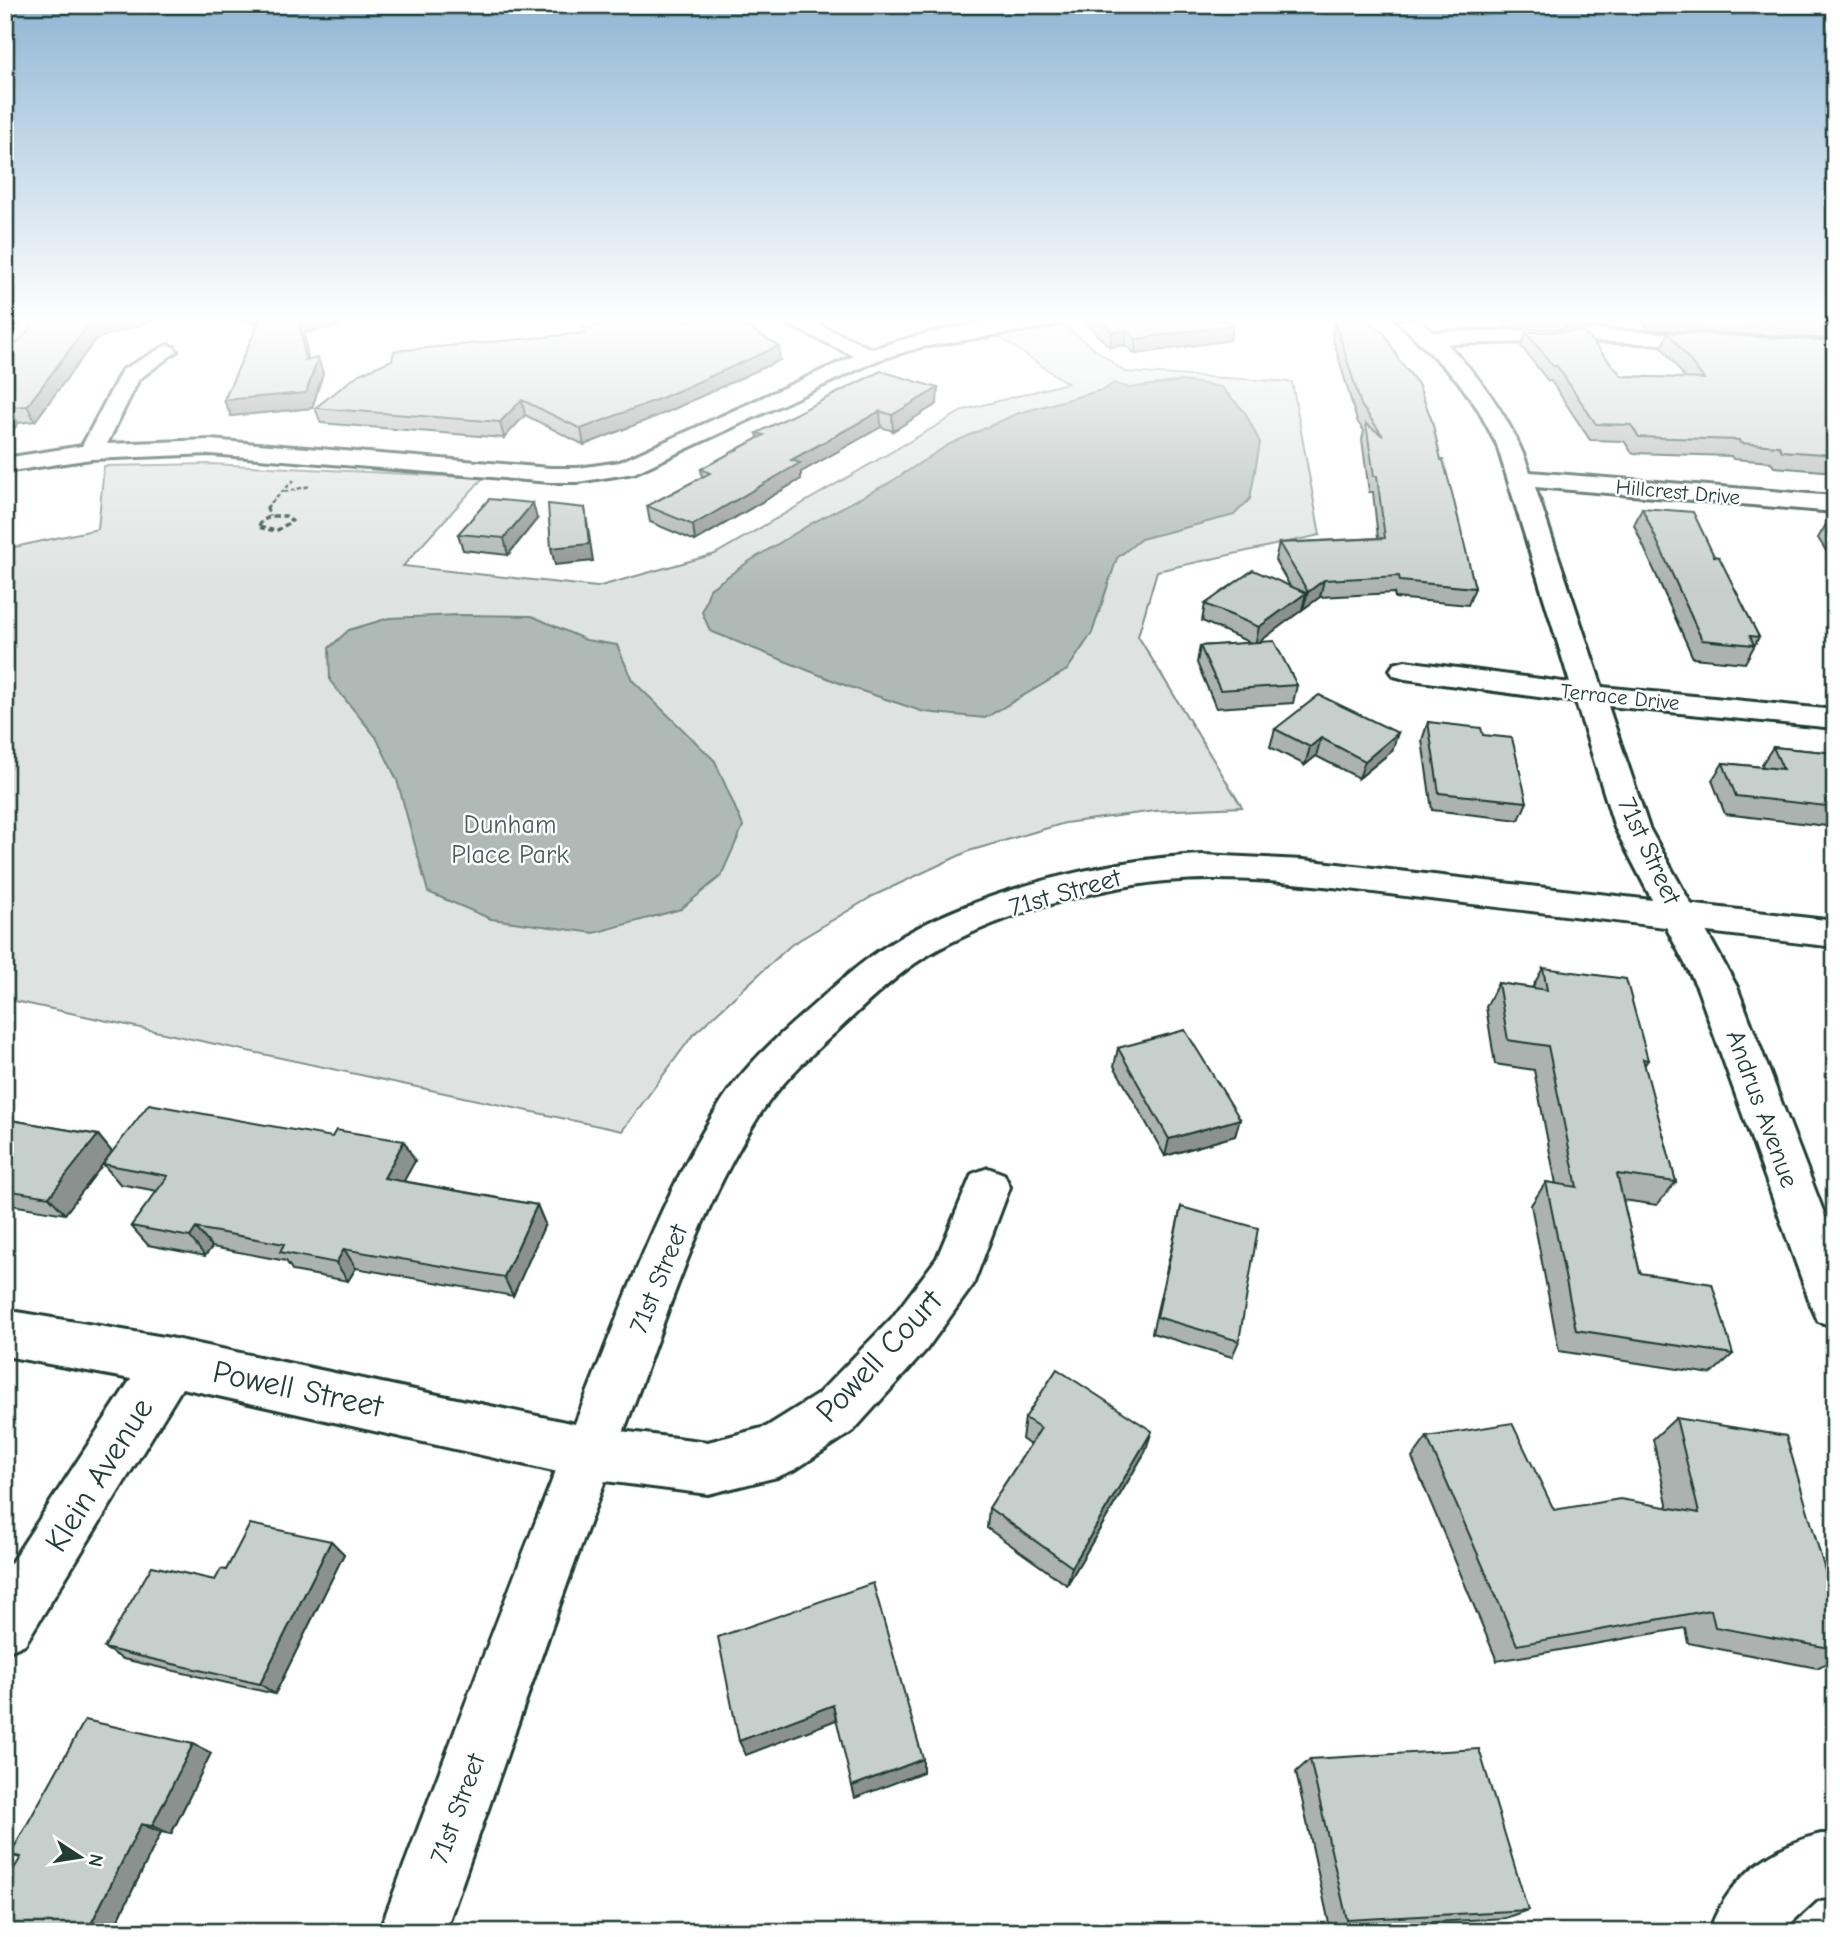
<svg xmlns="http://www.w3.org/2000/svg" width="1840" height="1937" font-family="'Comic Neue',sans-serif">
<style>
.green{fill:#dee3e2;stroke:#7e908b;stroke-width:2}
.water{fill:#afbab7;stroke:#758883;stroke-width:2}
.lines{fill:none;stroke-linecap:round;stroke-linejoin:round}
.street-casing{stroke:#1f3d34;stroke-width:6}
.secondary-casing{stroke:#1f3d34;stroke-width:6}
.path-far1{stroke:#1f3d34;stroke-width:2.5;stroke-dasharray:4.5 2.5;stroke-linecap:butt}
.path{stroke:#1f3d34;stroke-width:3.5;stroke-dasharray:5 3.5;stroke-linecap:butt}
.street{fill:#fff;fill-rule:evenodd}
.secondary{fill:#fff;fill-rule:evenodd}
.wall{fill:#abb2af;stroke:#1f3d34;stroke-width:2}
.shaded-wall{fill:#8b918f;stroke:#1f3d34;stroke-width:2}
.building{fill:#c7cfcc;stroke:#1f3d34;stroke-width:2}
.labels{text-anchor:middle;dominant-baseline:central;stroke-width:5;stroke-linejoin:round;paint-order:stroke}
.far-street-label{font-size:21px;fill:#1f3d34;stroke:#fff}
.park-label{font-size:26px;fill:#455e57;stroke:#fff}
.street-label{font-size:26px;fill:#1f3d34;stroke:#fff}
.near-street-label{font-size:32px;fill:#1f3d34;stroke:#fff}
</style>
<rect width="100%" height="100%" fill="#fff"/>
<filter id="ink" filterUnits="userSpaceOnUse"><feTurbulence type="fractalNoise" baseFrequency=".0143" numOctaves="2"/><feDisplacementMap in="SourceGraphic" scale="14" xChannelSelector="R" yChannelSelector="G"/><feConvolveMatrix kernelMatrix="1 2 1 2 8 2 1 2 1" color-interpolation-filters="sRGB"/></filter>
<g filter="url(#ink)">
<polygon class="green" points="1063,325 1125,372 1292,382 1320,535 1157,571 1138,636 1242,807 1155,811 1065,823 969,851 873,896 791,945 693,1035 622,1131 5,999 5,549 98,529 104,466 211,464 483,478 403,566 597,587 715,554 964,410 1067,383 995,334"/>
<g class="water">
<polygon points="1183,381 1221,387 1245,412 1260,443 1250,499 1234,515 1141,539 1117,558 1092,633 1067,670 985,718 924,712 847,686 710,631 702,612 710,589 748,562 812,523 889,483 948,445 1016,414 1105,389 1114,383 1129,388"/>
<polygon points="458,615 532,616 586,640 617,645 632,680 715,761 743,826 721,876 681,909 594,933 491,919 428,892 397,780 376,737 330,681 329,648 349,630 389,618"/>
</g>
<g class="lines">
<defs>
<g id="street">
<path d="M784,320H809L872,349C931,330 999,315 1061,320L1058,324L1051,326L921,347L878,360L634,473L578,482H550L210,454L91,459L5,472V458L82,446L122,370L167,345L174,347L177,351L139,379L107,444L210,440L550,468H578L620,462L854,356L787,324Z"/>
<path d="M1397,320H1419L1434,332L1584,329L1724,336L1727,340L1724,344L1717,346L1584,341L1447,344C1484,381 1513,423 1530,472L1835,496V512L1535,487L1602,687L1835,710V728L1608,706L1649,828L1737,987L1835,1242V1327L1818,1321L1811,1305L1697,987L1615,828L1576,702L1405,679L1394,676L1390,670L1394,664L1405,661L1570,683L1497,445L1478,409L1458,381Z"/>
<polygon points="988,1168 1004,1174 1010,1187 973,1285 926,1350 853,1431 796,1469 777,1477 708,1494 589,1479 182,1388 25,1644 5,1653 5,1572 131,1379 5,1356 5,1310 170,1338 589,1427 708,1442 766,1427 817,1395 892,1318 937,1258 972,1174"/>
<path d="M1821,1834H1835V1898L1817,1899L1781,1932H1715L1712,1924C1731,1877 1772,1846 1821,1834Z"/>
</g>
<path id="secondary" d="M1203,855L1303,860L1835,921V947C1703,932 1571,916 1439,900C1349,890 1256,873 1165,881C1087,889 979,920 914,964C886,984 862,1008 837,1031C807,1058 776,1087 755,1122C694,1219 661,1335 620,1441C558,1603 503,1768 445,1932H379C443,1763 506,1593 574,1426C619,1316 658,1199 723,1099C746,1065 778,1036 809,1009C834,987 859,963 888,945C968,893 1109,858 1203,855Z"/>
</defs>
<use href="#street" class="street-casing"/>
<use href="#secondary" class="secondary-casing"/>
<g class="path-far1">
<polyline points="284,492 310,486"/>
<polyline points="266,508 294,480"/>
</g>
<g class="path">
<polyline points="267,507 269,517"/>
<polygon points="273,516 286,516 292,521 276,531 258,527 263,520"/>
</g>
<use href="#street" class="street"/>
<use href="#secondary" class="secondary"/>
</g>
<g class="wall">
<polygon points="232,320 341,320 339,326 304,333 308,359 323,373 312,408 231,416 224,400 258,324"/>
<polygon points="1082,320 1225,320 1233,325 1230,340 1135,354 1125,345 1110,347"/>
<polygon points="1501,320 1566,320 1563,329 1508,329"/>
<polygon points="1642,320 1835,320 1835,339 1649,329"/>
<polygon points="1335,321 1441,460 1475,588 1468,605 1395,598 1394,593 1320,597 1303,609 1303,607 1302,610 1258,642 1297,685 1293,703 1216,708 1197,663 1200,646 1251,643 1202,621 1205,604 1290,586 1275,560 1279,543 1378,538 1373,492 1369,492 1362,439 1364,431 1357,421 1332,335"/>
<polygon points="582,329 780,360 667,412 584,445 525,415 504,438 321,423 315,408 583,333"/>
<polygon points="1526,332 1622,376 1685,378 1662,347 1668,332 1835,341 1835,472 1774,467 1771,462 1733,459 1731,456 1632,453 1624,441 1590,440 1551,381 1548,381 1521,346"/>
<polygon points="96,339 35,421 18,423 6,440 5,357"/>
<polygon points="881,371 937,404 893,431 881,427 801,472 801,479 695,541 650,522 647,506 702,477 701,469 758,438 757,433"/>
<polygon points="1642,508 1714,556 1759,637 1745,663 1693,658 1634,525"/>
<polygon points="537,519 508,555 463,550 458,534"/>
<polygon points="1828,521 1835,522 1835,565 1818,538"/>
<polygon points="1428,722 1483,735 1527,802 1519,820 1432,810 1422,740"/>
<polygon points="1275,729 1392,751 1359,778 1316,756 1305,765 1270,747"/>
<polygon points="1773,747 1835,753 1835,827 1725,814 1712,780 1723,763 1763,767 1762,764"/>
<polygon points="1543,968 1648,1060 1644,1066 1676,1182 1657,1205 1623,1200 1640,1273 1733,1354 1711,1374 1559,1351 1531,1205 1546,1182 1556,1184 1534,1070 1495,1064 1486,1007 1498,983 1532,988"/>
<polygon points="1118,1048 1240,1119 1235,1136 1165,1156 1114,1066"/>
<polygon points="5,1119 98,1135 112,1152 65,1214 5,1204"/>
<polygon points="415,1161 403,1181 537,1205 545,1224 513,1296 356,1268 348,1281 293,1271 286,1261 212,1247 205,1256 148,1245 131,1226 157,1191 120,1184 103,1164"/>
<polygon points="1181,1207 1239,1341 1232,1357 1152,1333"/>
<polygon points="1025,1418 1145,1452 1067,1585 987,1528 989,1508 1030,1445 1022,1439"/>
<polygon points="1676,1418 1835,1605 1835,1659 1817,1668 1688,1643 1685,1628 1497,1661 1412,1458 1427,1437 1554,1510 1668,1508 1653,1439"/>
<polygon points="331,1541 344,1554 275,1694 123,1659 104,1648 215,1580 226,1570"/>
<polygon points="193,1744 211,1753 171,1834 161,1832 112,1932 36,1932 20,1858 10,1855"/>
<polygon points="1310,1759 1528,1910 1505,1918 1330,1928 1296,1772"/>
</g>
<g class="shaded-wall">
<polygon points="104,320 156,320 96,339 35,421 27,406 89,324"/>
<polygon points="299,320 341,320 339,326 304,333 310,375 305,360"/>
<polygon points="1233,325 1230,340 1135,354 1136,339"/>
<polygon points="1127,330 1125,345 1110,347 1112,332"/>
<polygon points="779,346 780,360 667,412 584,445 581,429"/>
<polygon points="318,358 323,373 312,408 231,416 224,400"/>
<polygon points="938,388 937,404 893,431 892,415"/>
<polygon points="522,400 525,415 504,438 500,422"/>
<polygon points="10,407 18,423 6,440 5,414"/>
<polygon points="880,411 881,427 801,472 801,479 695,541 693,525 791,460"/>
<polygon points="533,503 537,519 508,555 504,538"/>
<polygon points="585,508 593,561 555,565 551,548"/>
<polygon points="1324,580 1320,597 1303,609 1308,592"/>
<polygon points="1306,593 1302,610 1255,645 1259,627"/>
<polygon points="1398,733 1392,751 1359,778 1365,761"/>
<polygon points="1321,738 1316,756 1305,765 1310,747"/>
<polygon points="1240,1119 1235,1136 1165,1156 1169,1139"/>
<polygon points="98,1135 112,1152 65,1214 49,1197"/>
<polygon points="404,1141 415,1161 395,1197 384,1178"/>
<polygon points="537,1205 545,1224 513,1296 504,1277"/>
<polygon points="196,1228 212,1247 205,1256 190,1237"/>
<polygon points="344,1249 356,1268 348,1281 336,1263"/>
<polygon points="1152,1431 1145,1452 1067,1585 1072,1567"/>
<polygon points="331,1541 344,1554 275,1694 260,1684"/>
<polygon points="833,1705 836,1720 746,1755 739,1741"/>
<polygon points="193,1744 211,1753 171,1834 152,1826"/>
<polygon points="923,1759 923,1772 855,1798 852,1786"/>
<polygon points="141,1824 161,1832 112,1932 87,1932"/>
</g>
<g class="building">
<polygon points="37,320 104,320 89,324 27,406 10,407 5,414 5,357"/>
<polygon points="260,320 299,320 305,360 318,358 306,393 224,400"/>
<polygon points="618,320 735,320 779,346 664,397 581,429 522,400 500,422 315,408 359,374 392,360 394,351 586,333 582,329"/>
<polygon points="1099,320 1225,320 1233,325 1136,339 1127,330 1112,332"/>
<polygon points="1366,320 1385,334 1399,360 1418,384 1432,421 1441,460 1443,460 1452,493 1475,588 1400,581 1399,576 1324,580 1308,592 1279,543 1385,538 1377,476 1374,476 1366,424 1383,436 1361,405 1335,321"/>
<polygon points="1747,320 1835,320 1835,324"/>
<polygon points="1583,331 1622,376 1704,379 1668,332 1835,341 1835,455 1782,451 1779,446 1740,443 1739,440 1639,437 1631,425 1596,424 1557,366 1553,366 1526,332"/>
<polygon points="881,371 938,388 892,415 880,411 791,460 800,463 693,525 647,506 710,473 701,469 764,435 757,433"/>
<polygon points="489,499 533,503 504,538 458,534"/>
<polygon points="548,504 585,508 589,544 551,548"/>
<polygon points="1642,508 1693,512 1714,556 1719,557 1759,637 1750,636 1754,645 1702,640"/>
<polygon points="1828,521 1835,522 1835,532"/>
<polygon points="1253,570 1306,593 1259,627 1205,604"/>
<polygon points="1274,641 1297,685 1220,690 1200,646"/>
<polygon points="1319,695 1398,733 1365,761 1321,738 1310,747 1275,729"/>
<polygon points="1428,722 1481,728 1483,735 1512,738 1527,802 1439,793"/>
<polygon points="1773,747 1835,753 1835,807 1736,796 1723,763 1783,769"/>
<polygon points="1543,968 1626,979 1648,1060 1643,1059 1676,1182 1617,1174 1640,1273 1712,1284 1733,1354 1576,1330 1546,1182 1577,1187 1548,1046 1508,1040 1498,983 1547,990"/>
<polygon points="1185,1030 1240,1119 1169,1139 1118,1048"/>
<polygon points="149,1104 332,1137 336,1130 404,1141 384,1178 537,1205 504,1277 344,1249 336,1263 280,1252 284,1244 196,1228 190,1237 131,1226 168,1176 103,1164"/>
<polygon points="5,1119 98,1135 49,1197 5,1190"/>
<polygon points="1181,1207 1258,1228 1239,1341 1157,1317"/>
<polygon points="1057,1369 1152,1431 1072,1567 989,1508 1041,1428 1025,1418"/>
<polygon points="1676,1418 1786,1436 1835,1605 1835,1649 1715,1627 1711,1610 1517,1645 1427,1437 1512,1423 1554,1510 1620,1499 1699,1513"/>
<polygon points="250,1524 331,1541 260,1684 104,1648 152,1566 215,1580 221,1569 226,1570"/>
<polygon points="873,1583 923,1759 852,1786 833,1705 739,1741 718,1637"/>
<polygon points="85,1720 193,1744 152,1826 141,1824 87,1932 36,1932 5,1924 5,1884 21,1857 10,1855"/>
<polygon points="1479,1749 1528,1910 1347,1920 1310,1759"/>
</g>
</g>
<linearGradient id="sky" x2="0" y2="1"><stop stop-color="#91b6d4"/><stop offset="0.54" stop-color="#fff"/><stop offset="1" stop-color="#fff" stop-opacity="0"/></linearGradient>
<rect width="1840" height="591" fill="url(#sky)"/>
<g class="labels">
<g class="far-street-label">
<text transform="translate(1678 492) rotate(5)">Hillcrest Drive</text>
<text transform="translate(1620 697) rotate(6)">Terrace Drive</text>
</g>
<g class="park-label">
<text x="510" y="825">Dunham<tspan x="510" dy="30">Place Park</tspan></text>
</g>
<g class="street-label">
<text transform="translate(1649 851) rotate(65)">71st Street</text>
<text transform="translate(1065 893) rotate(-16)">71st Street</text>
<text transform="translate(1762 1109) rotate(70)">Andrus Avenue</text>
<text transform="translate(659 1279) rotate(-68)">71st Street</text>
<text transform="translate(458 1809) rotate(-70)">71st Street</text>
</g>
<g class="near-street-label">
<text transform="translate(879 1356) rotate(-47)">Powell Court</text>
<text transform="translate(298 1389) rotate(12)">Powell Street</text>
<text transform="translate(99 1475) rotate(-58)">Klein Avenue</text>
</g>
</g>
<rect width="1840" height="1937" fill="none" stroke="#fff" stroke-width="28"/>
<rect x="14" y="14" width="1812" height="1909" fill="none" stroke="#1f3d34" stroke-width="2.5" filter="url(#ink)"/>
<g transform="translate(80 1857) rotate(102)" stroke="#ffffff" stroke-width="5" paint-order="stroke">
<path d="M0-5L12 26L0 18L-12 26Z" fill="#1f3d34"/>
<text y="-10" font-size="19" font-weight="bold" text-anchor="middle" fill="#1f3d34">N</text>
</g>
</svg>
